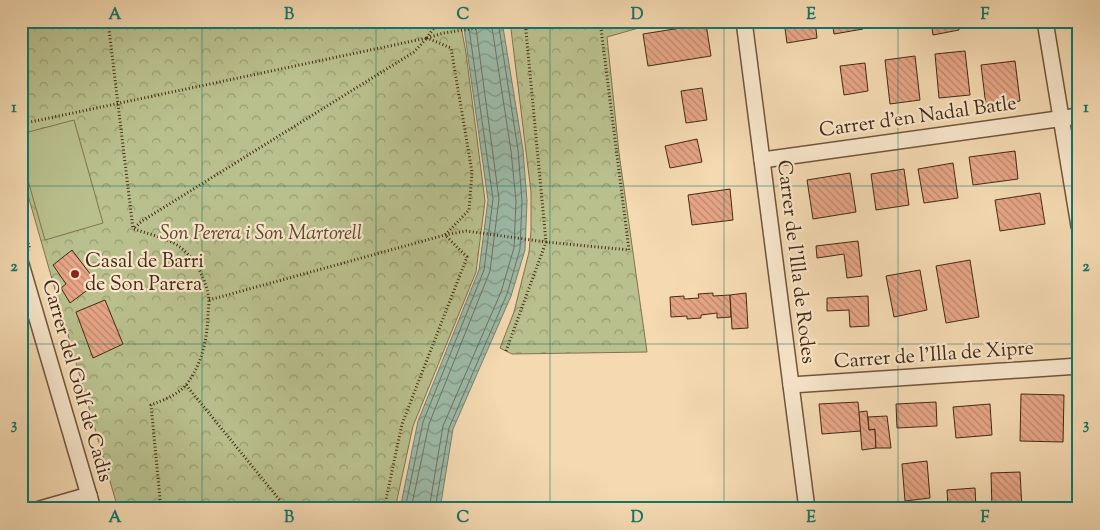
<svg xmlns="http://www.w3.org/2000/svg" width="1100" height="530" font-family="'Sorts Mill Goudy',serif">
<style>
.park{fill:url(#park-crowns);stroke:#7f7450}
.pitch{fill:#b9c08d;stroke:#7f7450}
.water{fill:url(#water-waves);stroke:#79806c}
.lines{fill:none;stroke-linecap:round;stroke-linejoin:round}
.shore{stroke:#70725e;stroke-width:1}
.building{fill:url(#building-back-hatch);stroke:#452913}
.minor-casing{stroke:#71553a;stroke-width:18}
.path{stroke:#452913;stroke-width:3;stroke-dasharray:1 2.5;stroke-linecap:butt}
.minor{stroke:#f8e6cc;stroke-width:15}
.grid{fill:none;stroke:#0f766e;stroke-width:1;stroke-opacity:0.55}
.poi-dot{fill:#8f2418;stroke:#f8e6cc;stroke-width:2}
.labels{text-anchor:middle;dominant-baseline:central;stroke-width:4.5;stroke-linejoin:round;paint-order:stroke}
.street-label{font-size:20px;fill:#452913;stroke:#f8e6cc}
.park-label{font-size:20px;font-style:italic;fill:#5c472b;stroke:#f8e6cc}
.poi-label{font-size:20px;fill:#452913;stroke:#f8e6cc;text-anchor:start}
.neatline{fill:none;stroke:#0f766e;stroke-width:2}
.grid-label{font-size:16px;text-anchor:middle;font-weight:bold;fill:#0f766e}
</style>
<defs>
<pattern id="park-crowns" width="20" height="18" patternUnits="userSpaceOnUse" patternTransform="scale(1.25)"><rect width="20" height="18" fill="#b9c08d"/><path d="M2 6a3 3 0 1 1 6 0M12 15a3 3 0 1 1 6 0" fill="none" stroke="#989c72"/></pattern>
<pattern id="water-waves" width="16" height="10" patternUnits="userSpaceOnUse" patternTransform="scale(1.25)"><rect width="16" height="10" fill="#9cbaa8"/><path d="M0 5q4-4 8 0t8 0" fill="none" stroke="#819788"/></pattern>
<pattern id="building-back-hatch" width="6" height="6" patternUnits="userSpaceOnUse" patternTransform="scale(1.25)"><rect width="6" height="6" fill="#e6a586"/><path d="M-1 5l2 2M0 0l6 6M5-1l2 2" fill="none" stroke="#bc866c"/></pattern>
</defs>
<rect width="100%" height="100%" fill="#f4d9b1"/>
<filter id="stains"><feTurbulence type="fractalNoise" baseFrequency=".004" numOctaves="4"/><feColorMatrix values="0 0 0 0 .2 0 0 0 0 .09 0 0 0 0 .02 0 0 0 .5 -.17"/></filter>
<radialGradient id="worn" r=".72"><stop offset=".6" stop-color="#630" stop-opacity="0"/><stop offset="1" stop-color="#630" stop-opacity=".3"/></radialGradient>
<g class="park">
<polygon points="21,21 460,21 466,53 485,201 476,272 413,426 395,509 118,509 21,171"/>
<polygon points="510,21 656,21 656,23 607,37 619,153 647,352 512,354 500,348 514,312 529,252 531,231 531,192"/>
</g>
<polygon class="pitch" points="74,120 103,223 45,240 21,156 21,134"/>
<polygon class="water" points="463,21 502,21 523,150 527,201 525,250 511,296 453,429 440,509 400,509 418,421 479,270 488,200"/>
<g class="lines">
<g class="shore">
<polyline points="405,509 423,422 484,270 493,199 468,21"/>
<polyline points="411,509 429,424 490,271 499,199 475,21"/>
<polyline points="429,509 443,426 501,292 514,248 516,201 511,151 491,21"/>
<polyline points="435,509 449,428 507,294 520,249 522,201 518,150 498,21"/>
</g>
</g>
<g class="building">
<polygon points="784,21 815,21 817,38 787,43"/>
<polygon points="832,21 862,21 863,29 834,34"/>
<polygon points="931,21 958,21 959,30 933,35"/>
<polygon points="706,24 711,56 648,66 643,34"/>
<polygon points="965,51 970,95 939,98 935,54"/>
<polygon points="915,56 920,100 890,104 885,60"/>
<polygon points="1015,61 1020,101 986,106 981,65"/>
<polygon points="865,63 868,91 844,95 840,66"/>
<polygon points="702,88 707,120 686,123 681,91"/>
<polygon points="697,139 702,162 670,168 665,146"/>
<polygon points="1015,151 1018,179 973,185 969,157"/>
<polygon points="953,163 958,198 924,203 918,169"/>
<polygon points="904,169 909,205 876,210 871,174"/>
<polygon points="850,173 856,212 813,219 807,180"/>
<polygon points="730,189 733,220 692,225 688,195"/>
<polygon points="1040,193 1045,224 1000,231 995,200"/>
<polygon points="858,241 862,276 847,278 844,254 817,258 816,246"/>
<polygon points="72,250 97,283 70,303 61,288 66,284 53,265"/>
<polygon points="970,260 979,317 946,323 936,266"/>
<polygon points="920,270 927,310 894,317 886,276"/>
<polygon points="713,293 713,296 730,295 731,317 717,318 717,313 701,315 701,318 687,319 687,316 671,317 670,297 684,296 684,299 699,298 698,294"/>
<polygon points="746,293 748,328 732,329 730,295"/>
<polygon points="868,296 869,326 850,327 849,310 827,311 827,298"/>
<polygon points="105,300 123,344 93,358 76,312"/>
<polygon points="1021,394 1064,395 1063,442 1020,441"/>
<polygon points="858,402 861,431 822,434 819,404"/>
<polygon points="936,402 937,426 897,428 896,404"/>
<polygon points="990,404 992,435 956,438 953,407"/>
<polygon points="867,411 869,430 875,429 876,448 862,450 859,412"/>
<polygon points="887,416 891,448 876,448 875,429 869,430 868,417"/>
<polygon points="927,461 930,498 905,501 902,464"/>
<polygon points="1020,472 1022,509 992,509 991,473"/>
<polygon points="975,488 976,509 948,509 947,490"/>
</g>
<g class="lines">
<defs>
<g id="minor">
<polyline points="744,21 807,509"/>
<polyline points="1045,21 1079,226"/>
<polyline points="762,160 1079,116"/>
<polyline points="21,264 93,509"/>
<polyline points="791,385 1079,366"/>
<polyline points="40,509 89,495"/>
</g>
</defs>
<use href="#minor" class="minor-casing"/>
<g class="path">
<polyline points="108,21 133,229"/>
<polyline points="427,38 444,33 521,21"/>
<polyline points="21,124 427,38 414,52 142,221 133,229"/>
<polyline points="21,216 30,250"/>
<path d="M134,229C148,234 164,237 177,245C194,256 207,280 209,300C209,305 208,310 208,315C207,341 202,363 187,384C178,395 163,400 151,405L161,509"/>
<polyline points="209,300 445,235 466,231 546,242 629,250 600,21"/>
<polyline points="506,351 546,242 525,21"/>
<polyline points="186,385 287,509"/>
<polyline points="384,509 402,424 467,257 445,235 469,210 472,172 451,48 427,38 438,21"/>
</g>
<use href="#minor" class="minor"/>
</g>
<path class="grid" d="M202,21V509M376,21V509M550,21V509M724,21V509M898,21V509M21,186H1079M21,344H1079"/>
<circle class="poi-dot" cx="75" cy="274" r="5"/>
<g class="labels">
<g class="street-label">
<text transform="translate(918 118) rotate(-8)">Carrer d'en Nadal Batle</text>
<text transform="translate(795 262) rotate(83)">Carrer de l'Illa de Rodes</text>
<text transform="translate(934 356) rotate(-4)">Carrer de l'Illa de Xipre</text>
<text transform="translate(76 381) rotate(74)">Carrer del Golf de Cadis</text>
</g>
<g class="park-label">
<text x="261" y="234">Son Perera i Son Martorell</text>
</g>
<g class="poi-label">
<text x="85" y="262">Casal de Barri<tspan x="85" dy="23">de Son Parera</tspan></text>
</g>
</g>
<rect width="1100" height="530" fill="none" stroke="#f4d9b1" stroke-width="55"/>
<rect x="28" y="28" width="1044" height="474" class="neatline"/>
<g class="grid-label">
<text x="115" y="19">A</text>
<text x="289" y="19">B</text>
<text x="463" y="19">C</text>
<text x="637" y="19">D</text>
<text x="811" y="19">E</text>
<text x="985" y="19">F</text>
<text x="14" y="112">1</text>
<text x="1086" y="112">1</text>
<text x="14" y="271">2</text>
<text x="1086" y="271">2</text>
<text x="14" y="429">3</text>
<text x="1086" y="429">3</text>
<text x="115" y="522">A</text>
<text x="289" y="522">B</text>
<text x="463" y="522">C</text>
<text x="637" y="522">D</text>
<text x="811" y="522">E</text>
<text x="985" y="522">F</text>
</g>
<rect width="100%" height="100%" filter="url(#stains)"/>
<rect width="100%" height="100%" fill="url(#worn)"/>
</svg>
